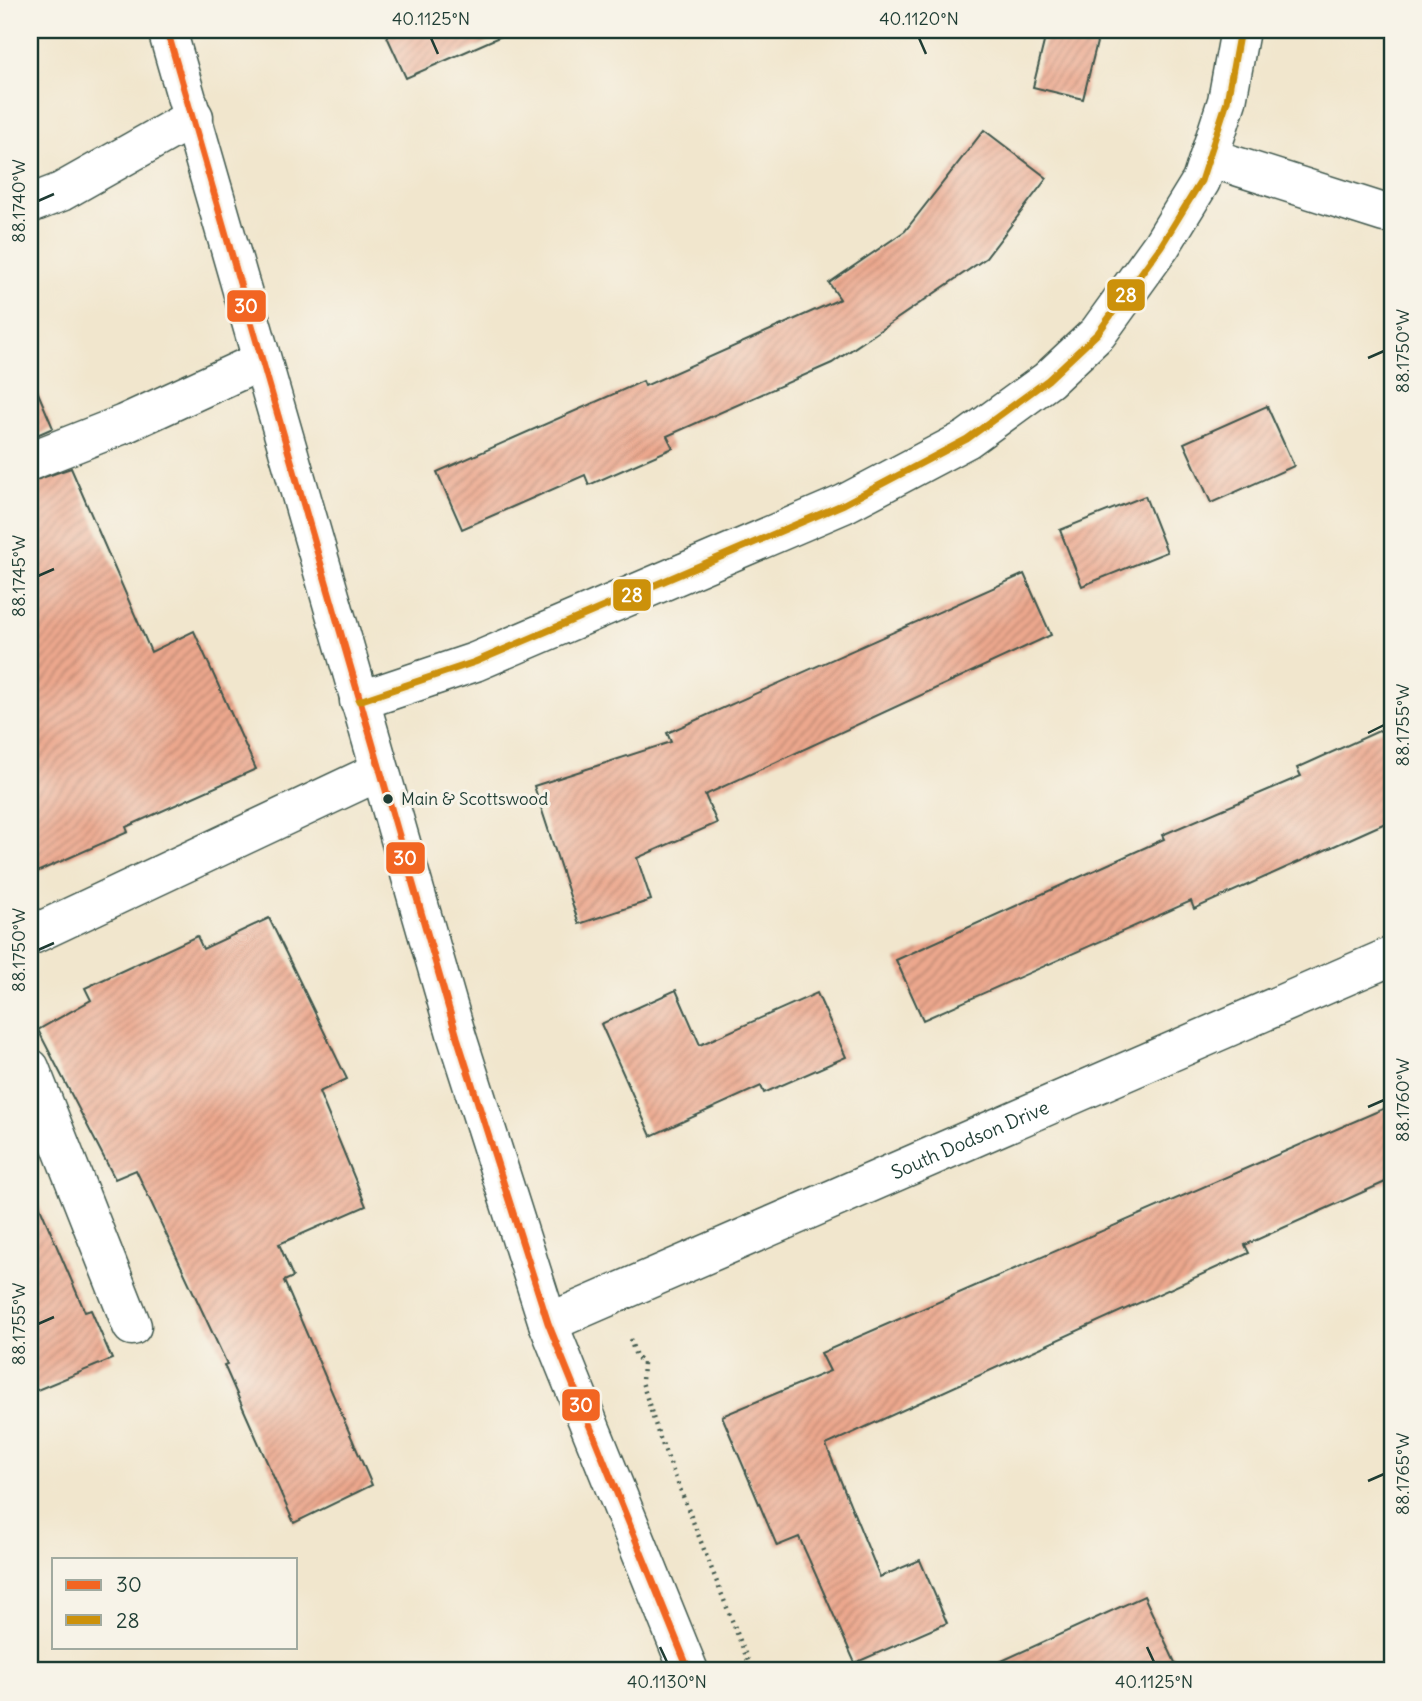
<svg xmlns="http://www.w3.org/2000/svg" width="1422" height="1701" font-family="Delius,sans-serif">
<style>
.building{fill:url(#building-hatch)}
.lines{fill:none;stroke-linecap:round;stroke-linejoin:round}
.minor-casing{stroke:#3e564b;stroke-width:41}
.major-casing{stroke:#3e564b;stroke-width:41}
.path{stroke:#3e564b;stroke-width:4.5;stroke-dasharray:2 5;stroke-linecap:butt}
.minor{stroke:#fff;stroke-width:38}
.major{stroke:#fff;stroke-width:38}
.bus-1-casing{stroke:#f7f3e8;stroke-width:12}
.bus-2-casing{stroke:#f7f3e8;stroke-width:12}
.bus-1{stroke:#f26522;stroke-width:7}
.bus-2{stroke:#cc910a;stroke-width:7}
.ticks{fill:none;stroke:#1f3d34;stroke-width:2.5}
.bus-dot{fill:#1f3d34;stroke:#f7f3e8;stroke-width:2.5}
.labels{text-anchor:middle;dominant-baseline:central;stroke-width:6;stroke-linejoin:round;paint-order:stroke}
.bus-label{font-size:17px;fill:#1f3d34;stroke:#f7f3e8;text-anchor:start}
.street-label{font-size:19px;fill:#1f3d34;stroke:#f7f3e8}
.line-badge{stroke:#f7f3e8;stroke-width:2.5}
.badge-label{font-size:19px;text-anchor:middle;font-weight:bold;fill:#fff}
.neatline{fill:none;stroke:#1f3d34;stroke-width:2.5}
.ticks-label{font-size:18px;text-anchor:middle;fill:#1f3d34}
</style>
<defs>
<pattern id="building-hatch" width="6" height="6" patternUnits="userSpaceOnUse" patternTransform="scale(1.75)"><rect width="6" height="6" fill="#eca78d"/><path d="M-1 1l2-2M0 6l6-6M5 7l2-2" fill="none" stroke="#bf8974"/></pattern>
</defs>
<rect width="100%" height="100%" fill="#f7f3e8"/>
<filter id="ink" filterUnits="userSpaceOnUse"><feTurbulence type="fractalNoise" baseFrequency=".0143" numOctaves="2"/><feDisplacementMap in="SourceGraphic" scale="14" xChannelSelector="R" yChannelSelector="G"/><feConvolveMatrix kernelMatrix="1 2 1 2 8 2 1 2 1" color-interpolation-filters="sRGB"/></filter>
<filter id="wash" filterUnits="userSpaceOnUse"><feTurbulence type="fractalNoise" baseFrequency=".00686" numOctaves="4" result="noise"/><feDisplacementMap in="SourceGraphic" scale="28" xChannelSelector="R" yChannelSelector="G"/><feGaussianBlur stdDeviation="1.57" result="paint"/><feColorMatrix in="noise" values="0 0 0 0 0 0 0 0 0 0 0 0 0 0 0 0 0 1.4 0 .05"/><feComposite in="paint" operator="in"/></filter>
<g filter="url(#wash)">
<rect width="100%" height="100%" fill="#f1e6cd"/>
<g id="blocks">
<g class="building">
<polygon points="384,30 515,30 406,78"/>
<polygon points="1047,30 1100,30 1083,99 1033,87"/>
<polygon points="984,130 1047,178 986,258 832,363 667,436 673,448 589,485 585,475 462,529 437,472 643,381 645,386 840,299 829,283 905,231"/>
<polygon points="30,374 53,428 30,438"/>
<polygon points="1267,406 1294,466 1211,503 1184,443"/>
<polygon points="71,468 151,652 194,631 256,769 126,827 128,832 30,875 30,482"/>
<polygon points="1145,496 1167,552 1082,586 1060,530"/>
<polygon points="1024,574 1051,635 705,795 717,823 637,858 651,900 579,924 534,786 671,742 667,733"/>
<polygon points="1392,725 1392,820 1194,909 1191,901 923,1020 896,960 1164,839 1162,835 1301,776 1297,768"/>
<polygon points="269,918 347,1079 319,1092 366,1206 279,1244 293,1277 284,1281 372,1485 294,1523 224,1365 227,1364 136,1170 115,1179 38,1030 91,1000 85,988 197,936 203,949"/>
<polygon points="676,990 700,1045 817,993 846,1057 764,1093 761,1086 651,1136 601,1024"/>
<polygon points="1392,1105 1392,1179 1245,1245 1249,1253 826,1445 880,1577 920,1560 947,1623 855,1663 799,1537 777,1546 722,1416 830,1371 821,1353"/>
<polygon points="30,1184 85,1312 91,1310 112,1359 30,1393"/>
<polygon points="1144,1596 1179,1671 980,1671"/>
</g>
</g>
</g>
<g filter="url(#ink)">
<use href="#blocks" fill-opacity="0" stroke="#3e564b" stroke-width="2"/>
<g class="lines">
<defs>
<g id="minor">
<polyline points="1211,158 1384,213"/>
<polyline points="30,204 61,192 194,117"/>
<polyline points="30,461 124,424 261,361"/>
<polyline points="359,701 475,662 844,504 967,439 1048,380 1098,333 1161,246 1201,181 1227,101 1240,30"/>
<polyline points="30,936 380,771"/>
<polyline points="30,1068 132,1326"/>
<path id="s1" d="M548,1323L1392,956"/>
</g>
<polyline id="major" points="167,30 457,1037 548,1323 689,1671"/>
</defs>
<use href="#minor" class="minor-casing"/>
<use href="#major" class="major-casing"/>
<polyline class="path" points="630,1339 636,1356 643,1363 642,1382 658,1433 752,1671"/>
<use href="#minor" class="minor"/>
<use href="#major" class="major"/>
<defs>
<polyline id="bus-1" points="167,30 457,1037 548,1323 689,1671"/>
<polyline id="bus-2" points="359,701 475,662 844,504 967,439 1048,380 1098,333 1161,246 1201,181 1227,101 1240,30"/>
</defs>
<use href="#bus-1" class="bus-1-casing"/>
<use href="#bus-2" class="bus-2-casing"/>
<use href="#bus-1" class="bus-1"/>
<use href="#bus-2" class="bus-2"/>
</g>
</g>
<path class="ticks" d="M431,38L438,54M919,38L926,54M38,201L54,194M1368,358L1384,351M38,576L54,569M1368,733L1384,725M38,950L54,943M1368,1107L1384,1100M38,1324L54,1317M1368,1481L1384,1474M660,1647L667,1662M1147,1647L1154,1662"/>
<circle class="bus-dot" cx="388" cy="799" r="6"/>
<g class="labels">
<g class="bus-label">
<text x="401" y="799">Main &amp; Scottswood</text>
</g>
<g class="street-label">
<text stroke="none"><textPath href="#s1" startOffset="460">South Dodson Drive</textPath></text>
</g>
</g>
<g class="line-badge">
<rect x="1106" y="278" width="40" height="34" rx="7" fill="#cc910a"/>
<rect x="226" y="289" width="41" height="34" rx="7" fill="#f26522"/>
<rect x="612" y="578" width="40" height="34" rx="7" fill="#cc910a"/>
<rect x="385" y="841" width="41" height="34" rx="7" fill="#f26522"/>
<rect x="561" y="1388" width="40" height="34" rx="7" fill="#f26522"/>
</g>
<g class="badge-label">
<text x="1126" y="302">28</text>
<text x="246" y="313">30</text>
<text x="632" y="602">28</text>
<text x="405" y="865">30</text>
<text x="581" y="1412">30</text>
</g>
<rect width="1422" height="1701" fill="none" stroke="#f7f3e8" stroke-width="77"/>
<rect x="52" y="1558" width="245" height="91" fill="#f7f3e8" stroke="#a1aaa0" stroke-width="2"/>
<rect x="66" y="1580" width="35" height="10" fill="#f26522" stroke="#a1aaa0" stroke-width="2"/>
<text x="116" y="1592" font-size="21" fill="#1f3d34">30</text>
<rect x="66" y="1615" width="35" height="10" fill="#cc910a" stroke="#a1aaa0" stroke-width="2"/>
<text x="116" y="1628" font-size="21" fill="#1f3d34">28</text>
<rect x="38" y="38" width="1346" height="1624" class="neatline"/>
<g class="ticks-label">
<text x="431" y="25">40.1125°N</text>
<text x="919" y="25">40.1120°N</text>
<text transform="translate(19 201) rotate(-90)" y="6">88.1740°W</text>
<text transform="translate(1403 351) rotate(-90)" y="6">88.1750°W</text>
<text transform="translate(19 576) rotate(-90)" y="6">88.1745°W</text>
<text transform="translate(1403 725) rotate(-90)" y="6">88.1755°W</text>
<text transform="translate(19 950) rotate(-90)" y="6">88.1750°W</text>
<text transform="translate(1403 1100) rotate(-90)" y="6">88.1760°W</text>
<text transform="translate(19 1324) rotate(-90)" y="6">88.1755°W</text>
<text transform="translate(1403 1474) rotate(-90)" y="6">88.1765°W</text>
<text x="667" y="1688">40.1130°N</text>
<text x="1154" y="1688">40.1125°N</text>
</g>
</svg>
